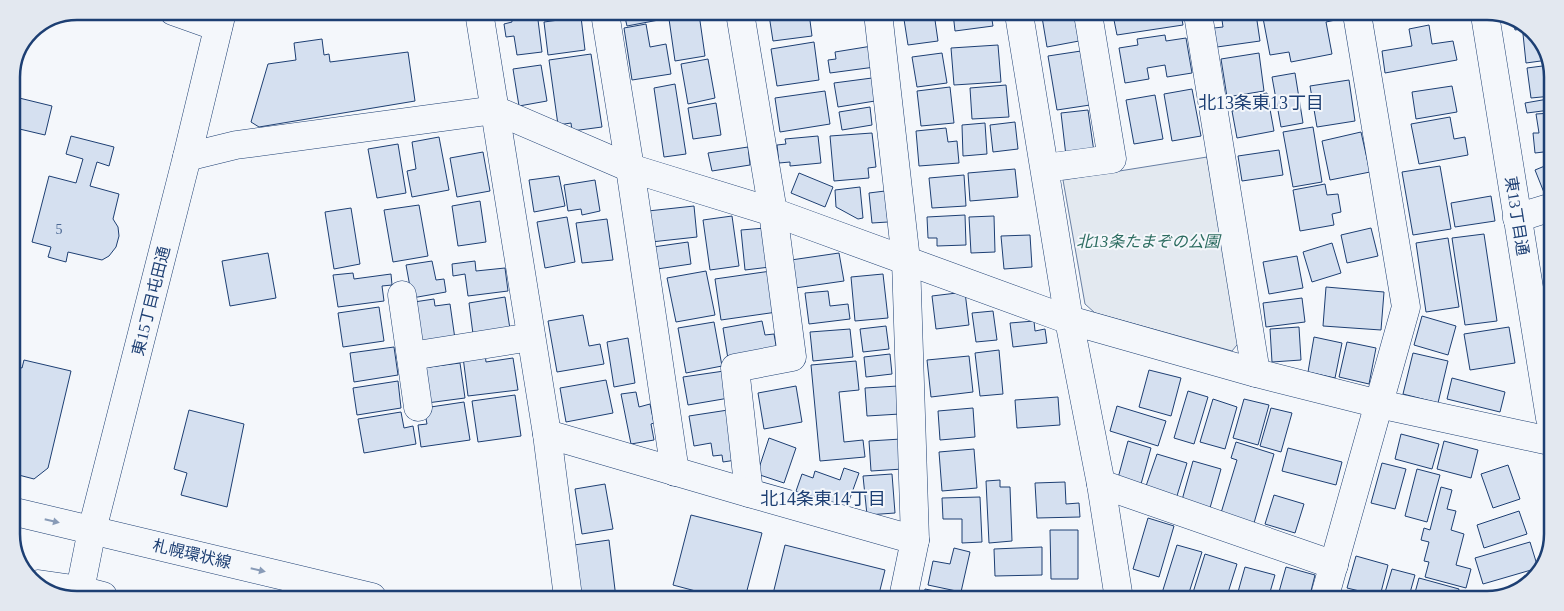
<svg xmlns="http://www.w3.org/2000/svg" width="1564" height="611" font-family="'Times New Roman','Noto Sans JP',serif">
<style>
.green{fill:#e3e9f0;stroke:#687fa3}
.building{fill:#d5e0f0;stroke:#1d3f73}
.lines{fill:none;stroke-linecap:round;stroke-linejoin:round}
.minor-casing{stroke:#1d3f73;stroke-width:29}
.major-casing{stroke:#1d3f73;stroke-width:29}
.minor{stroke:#f4f7fb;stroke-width:28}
.major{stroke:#f4f7fb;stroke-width:28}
.oneway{fill:#889bb7}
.labels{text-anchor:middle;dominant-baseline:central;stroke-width:4;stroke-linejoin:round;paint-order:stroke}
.number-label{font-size:14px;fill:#4b6792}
.street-label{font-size:16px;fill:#1d3f73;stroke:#f4f7fb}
.park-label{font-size:16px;font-style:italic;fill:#2c6c60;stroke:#f4f7fb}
.neighbourhood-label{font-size:18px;fill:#1d3f73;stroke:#f4f7fb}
.rim{fill:none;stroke:#1d3f73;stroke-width:2.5}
</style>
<rect width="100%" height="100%" fill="#f4f7fb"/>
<polygon class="green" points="1207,157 1241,340 1232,351 1095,313 1085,304 1063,180"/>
<g class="building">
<polygon points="511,12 537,12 542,52 517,55 514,36 506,37 504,24 512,22"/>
<polygon points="624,13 663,13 664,19 627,26"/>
<polygon points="784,13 809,13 812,36 773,41 769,15"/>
<polygon points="903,13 934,13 938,41 908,45"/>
<polygon points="953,13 991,14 993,26 955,31"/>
<polygon points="699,14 705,56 675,61 669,19"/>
<polygon points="1062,14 1074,14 1079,41 1047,47 1042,17"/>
<polygon points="1120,14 1181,14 1183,25 1117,35 1113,15"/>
<polygon points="1236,14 1256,14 1260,41 1217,47 1214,28 1223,27 1222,20 1236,18"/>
<polygon points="1284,14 1339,14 1340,19 1326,22 1332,54 1291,62 1289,52 1270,55 1263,18"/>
<polygon points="1374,15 1407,15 1375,20"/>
<polygon points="581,17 585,50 548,55 544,22"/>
<polygon points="1513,18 1527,28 1515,30"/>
<polygon points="646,24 650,47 666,44 671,74 632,80 624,28"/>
<polygon points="1429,25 1432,44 1453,41 1457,60 1385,73 1382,51 1412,46 1409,29"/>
<polygon points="1533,32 1539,37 1548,60 1526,63 1523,34"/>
<polygon points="1165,35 1166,41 1186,38 1192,73 1167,77 1165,65 1147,68 1149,79 1125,83 1119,48 1138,45 1137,39"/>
<polygon points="322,39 324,55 329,54 330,62 408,52 415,101 259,127 251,122 268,64 296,60 294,43"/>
<polygon points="814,42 819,80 777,86 771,49"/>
<polygon points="998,45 1001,82 954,85 951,48"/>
<polygon points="872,46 875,67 830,73 828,60 836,59 835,52"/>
<polygon points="1081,51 1090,105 1057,110 1048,56"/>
<polygon points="942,53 947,83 917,87 912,57"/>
<polygon points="1259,53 1264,91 1227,97 1221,59"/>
<polygon points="591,54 602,127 572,131 571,123 558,125 549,60"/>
<polygon points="708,59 715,98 688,104 681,64"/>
<polygon points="541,65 547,101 519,106 513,69"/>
<polygon points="1550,65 1553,73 1552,96 1531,98 1527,68"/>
<polygon points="1295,73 1303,123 1281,127 1272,77"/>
<polygon points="872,78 875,101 838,107 834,83"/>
<polygon points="1349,80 1355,121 1317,127 1310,86"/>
<polygon points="675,84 686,154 664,157 654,88"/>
<polygon points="1006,85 1009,117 972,119 970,88"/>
<polygon points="1452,86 1457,112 1416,119 1412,92"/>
<polygon points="950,87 954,123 921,126 917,91"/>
<polygon points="1192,89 1201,136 1172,141 1164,94"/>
<polygon points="825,91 830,124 780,132 775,98"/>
<polygon points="1267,93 1274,131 1237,138 1232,111 1258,106 1256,95"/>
<polygon points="1155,95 1163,139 1134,144 1126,100"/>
<polygon points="11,96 52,106 45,135 11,127"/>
<polygon points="1548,99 1550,110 1527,113 1525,103"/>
<polygon points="716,103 721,135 693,139 688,108"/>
<polygon points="870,107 872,125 842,130 839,112"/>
<polygon points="1088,110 1094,152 1066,156 1061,113"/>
<polygon points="1552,113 1552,151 1535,153 1533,133 1539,133 1536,114"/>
<polygon points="1450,117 1454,139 1465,137 1468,155 1419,164 1411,124"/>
<polygon points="1015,122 1018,149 993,152 990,125"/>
<polygon points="985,123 987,154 963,156 962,125"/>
<polygon points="1313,127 1322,182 1293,187 1283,132"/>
<polygon points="946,128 948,142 957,141 959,163 919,166 916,131"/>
<polygon points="1361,132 1370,172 1330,180 1322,141"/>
<polygon points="872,133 876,167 868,168 869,178 834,181 830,136"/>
<polygon points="71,136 114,147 109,166 97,162 90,186 119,194 113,219 118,227 119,236 116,247 109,256 102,260 68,252 66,262 48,257 51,247 32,242 49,176 76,183 83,159 66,154"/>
<polygon points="818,136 821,163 790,166 790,162 779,163 777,145 786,144 785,139"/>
<polygon points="439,137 449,190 412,197 407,171 416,169 412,142"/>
<polygon points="398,144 406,193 377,198 368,149"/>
<polygon points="748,147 750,165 712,171 708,153"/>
<polygon points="1279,150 1283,175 1242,181 1238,156"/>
<polygon points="483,152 490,191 457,197 450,158"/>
<polygon points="1552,163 1552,198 1547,200 1535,170"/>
<polygon points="1440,166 1451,229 1413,235 1402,172"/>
<polygon points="1015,169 1018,197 970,201 968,173"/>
<polygon points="799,173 833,187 825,207 791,193"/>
<polygon points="964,175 966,206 932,208 929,178"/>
<polygon points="559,176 565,206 534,212 529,180"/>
<polygon points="595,180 600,211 582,215 581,209 568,211 564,185"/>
<polygon points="1325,184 1327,195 1338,194 1341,212 1332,214 1334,225 1300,231 1293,190"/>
<polygon points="860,187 863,218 858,219 836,207 835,190"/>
<polygon points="885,191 888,222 872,223 869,193"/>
<polygon points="1491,196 1495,221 1455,227 1451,203"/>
<polygon points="480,201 486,242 458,246 452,206"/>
<polygon points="419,205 428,256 393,262 384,210"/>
<polygon points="694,206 697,237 651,242 648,211"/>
<polygon points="351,208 360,264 334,269 325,212"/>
<polygon points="965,215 966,245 937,246 937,238 928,238 927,217"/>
<polygon points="732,216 739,266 710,270 703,220"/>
<polygon points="994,216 995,252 971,253 969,217"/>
<polygon points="567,217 575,262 545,268 537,222"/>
<polygon points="607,219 613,260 582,263 576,223"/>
<polygon points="765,228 770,267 745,270 741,230"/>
<polygon points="1371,228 1378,256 1347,263 1341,235"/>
<polygon points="1484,234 1497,321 1465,325 1452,238"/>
<polygon points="1030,235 1032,267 1004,269 1001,236"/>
<polygon points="1448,238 1459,307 1426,312 1416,243"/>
<polygon points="688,242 691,264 657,269 653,247"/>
<polygon points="1332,243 1341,273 1312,282 1303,252"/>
<polygon points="268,253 276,298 230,306 222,261"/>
<polygon points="839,253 844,281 795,288 791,260"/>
<polygon points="1297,256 1303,288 1269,294 1263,262"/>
<polygon points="432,261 436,280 444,279 446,292 412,298 406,265"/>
<polygon points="475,261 476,271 505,268 508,291 468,296 465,274 453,276 452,264"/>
<polygon points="706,271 715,315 676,322 667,278"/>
<polygon points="771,271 777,312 721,320 715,279"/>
<polygon points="353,273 354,279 391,274 392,285 382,286 384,301 338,307 333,275"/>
<polygon points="883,274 888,318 855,321 851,277"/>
<polygon points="1326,287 1384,292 1381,330 1323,326"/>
<polygon points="828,291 830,306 848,304 850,319 809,324 805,293"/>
<polygon points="965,292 969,325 936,329 932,296"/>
<polygon points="505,297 510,329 473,334 469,303"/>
<polygon points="1302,298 1305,322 1266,327 1263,303"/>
<polygon points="434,299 435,306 450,304 455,339 420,344 414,302"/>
<polygon points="379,307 384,341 343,347 338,313"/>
<polygon points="993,311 997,340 976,342 972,313"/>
<polygon points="583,315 589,346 600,344 604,364 557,372 548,321"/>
<polygon points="1422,316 1456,326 1448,355 1414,345"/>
<polygon points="762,321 765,335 774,334 777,351 728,359 723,328"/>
<polygon points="1034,321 1035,331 1045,329 1047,343 1013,347 1010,323"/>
<polygon points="714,322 722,366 686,373 678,328"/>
<polygon points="886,326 889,349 863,352 860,329"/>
<polygon points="1299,327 1301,360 1272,362 1270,329"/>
<polygon points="1509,327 1515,363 1470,370 1464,334"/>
<polygon points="850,329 853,357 813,361 810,332"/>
<polygon points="1314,337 1342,343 1335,378 1308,372"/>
<polygon points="628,338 635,383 614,387 607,342"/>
<polygon points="1347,342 1376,348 1369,384 1339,377"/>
<polygon points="394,347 398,375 354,382 350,353"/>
<polygon points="999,350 1003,394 980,396 975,353"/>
<polygon points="1413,353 1448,361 1438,403 1403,394"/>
<polygon points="485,354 486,362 513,358 518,390 468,396 463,357"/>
<polygon points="890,354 892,374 866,377 864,357"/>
<polygon points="969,356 973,392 931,397 927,360"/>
<polygon points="24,360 71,371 48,468 34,479 11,473 11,365 22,368"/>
<polygon points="856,361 859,390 839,392 844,442 863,440 865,457 820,461 811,365"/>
<polygon points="460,363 465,398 427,403 422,368"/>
<polygon points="1149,370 1181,378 1171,416 1139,407"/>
<polygon points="724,371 729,398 688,405 683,377"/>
<polygon points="1452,378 1505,392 1500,412 1447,399"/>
<polygon points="606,380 613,413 566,422 560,388"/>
<polygon points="398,381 401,408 357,415 353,388"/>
<polygon points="796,386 802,422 764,429 758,393"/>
<polygon points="898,386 900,414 867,416 865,388"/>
<polygon points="1188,391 1208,397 1194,444 1174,438"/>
<polygon points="636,392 639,407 650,404 654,423 651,424 654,440 631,444 621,394"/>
<polygon points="515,395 521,436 478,442 472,401"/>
<polygon points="1058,397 1060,425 1017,428 1015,400"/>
<polygon points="1213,399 1237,407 1225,449 1200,442"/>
<polygon points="1244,399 1269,405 1258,445 1233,438"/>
<polygon points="464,402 470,440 421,447 418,425 427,424 424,408"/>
<polygon points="1117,406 1166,421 1158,446 1110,431"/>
<polygon points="973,408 975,437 940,440 938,411"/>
<polygon points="1271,408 1292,413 1281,452 1260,446"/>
<polygon points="189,410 244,424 227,507 181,495 187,473 174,469"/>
<polygon points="728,410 736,460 723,462 722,455 713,456 711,443 694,446 689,416"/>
<polygon points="401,412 404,428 413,426 416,444 364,453 358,419"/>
<polygon points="1401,434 1439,444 1432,469 1395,459"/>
<polygon points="769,438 796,448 784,483 757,474"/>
<polygon points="901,439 903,469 871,471 869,441"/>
<polygon points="1128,441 1151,448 1141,484 1118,478"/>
<polygon points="1444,441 1478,450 1471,478 1437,469"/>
<polygon points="1236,442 1274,454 1254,523 1221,513 1237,460 1231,458"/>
<polygon points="1288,448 1342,462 1336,485 1282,471"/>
<polygon points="974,449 977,488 942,491 939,452"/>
<polygon points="1157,454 1187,463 1176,499 1145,489"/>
<polygon points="1193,461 1221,469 1210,508 1182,500"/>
<polygon points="1382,463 1406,469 1395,509 1371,503"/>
<polygon points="1508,465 1520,499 1493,508 1481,474"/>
<polygon points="844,468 859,473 845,512 795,494 802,474 813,478 815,471 840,480"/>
<polygon points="1417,469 1440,475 1427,522 1405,516"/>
<polygon points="892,474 895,513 867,515 863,476"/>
<polygon points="1000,480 1000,487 1010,487 1012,541 989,543 986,481"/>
<polygon points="1065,482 1066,504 1079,503 1080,517 1037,518 1035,483"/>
<polygon points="605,484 613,529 582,534 575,489"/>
<polygon points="1441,487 1452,490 1447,509 1456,511 1451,530 1464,534 1456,565 1471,569 1466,588 1425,577 1429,562 1424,561 1429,542 1421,540 1424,528 1430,530"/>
<polygon points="1274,495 1304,504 1295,533 1265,524"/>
<polygon points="980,497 982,542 962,543 962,519 943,519 942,498"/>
<polygon points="1519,511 1527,534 1484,548 1477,525"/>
<polygon points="691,515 762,533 745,598 722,598 673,585"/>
<polygon points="1148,518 1174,526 1159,577 1133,569"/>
<polygon points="1050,530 1078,530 1078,579 1051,579"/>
<polygon points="609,540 616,598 581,597 574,545"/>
<polygon points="1530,542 1538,568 1483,584 1475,558"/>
<polygon points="785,545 885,570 878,598 772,598"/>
<polygon points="1177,545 1202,552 1187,599 1182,599 1162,593"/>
<polygon points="1042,547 1042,575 995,576 994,549"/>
<polygon points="954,548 970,552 961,592 928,585 933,561 950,564"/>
<polygon points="1205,554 1237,564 1226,599 1191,599"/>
<polygon points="1356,556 1388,565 1380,596 1347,588"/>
<polygon points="1245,567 1275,575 1268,599 1236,599"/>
<polygon points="1286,567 1315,575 1309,599 1277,599"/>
<polygon points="1392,569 1415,575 1408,600 1383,599"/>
<polygon points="1419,578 1459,589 1456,600 1413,600"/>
<polygon points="925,589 955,595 954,598 923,598"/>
</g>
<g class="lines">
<defs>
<g id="minor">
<polyline points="173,11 218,27"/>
<polyline points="479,12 547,434 568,597"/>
<polyline points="605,13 630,168 675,472"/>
<polyline points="740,13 773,212 792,357 735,368 749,493"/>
<polyline points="878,13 906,260 915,540 903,598"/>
<polyline points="1019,14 1069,320 1101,484 1119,599"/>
<polyline points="1198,14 1256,373"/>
<polyline points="1485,15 1550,418"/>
<polyline points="187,157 236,145 495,110 630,168 773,212 1069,320 1256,373 1379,404 1550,441"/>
<polyline points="1045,168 1112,159 1088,14"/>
<polyline points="1517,218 1552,207"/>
<polyline points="402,295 418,407"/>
<polyline points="411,356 531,337"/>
<polyline points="547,434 749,493 915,540"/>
<polyline points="1101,484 1334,565"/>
<polyline points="83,596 80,590 92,530 187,157 222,12"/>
<polyline points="1324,599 1406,307 1357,14"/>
</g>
<g id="major">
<polyline points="11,511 372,597"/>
<polyline points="38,584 80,590 103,596"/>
</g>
</defs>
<use href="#minor" class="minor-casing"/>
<use href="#major" class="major-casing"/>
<use href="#minor" class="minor"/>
<use href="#major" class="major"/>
</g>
<defs><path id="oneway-solid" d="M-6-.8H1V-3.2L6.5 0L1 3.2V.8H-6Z" transform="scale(1.25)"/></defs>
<g class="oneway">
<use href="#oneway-solid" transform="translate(52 521) rotate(13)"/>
<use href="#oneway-solid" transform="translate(258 570) rotate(13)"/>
</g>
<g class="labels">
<g class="number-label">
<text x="59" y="229">5</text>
</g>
<g class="street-label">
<text transform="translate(1517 216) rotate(81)">東13丁目通</text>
<text transform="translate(151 301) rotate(-76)">東15丁目屯田通</text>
<text transform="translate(192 554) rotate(13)">札幌環状線</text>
</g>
<g class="park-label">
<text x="1148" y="241">北13条たまぞの公園</text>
</g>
<g class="neighbourhood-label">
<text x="1261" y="103">北13条東13丁目</text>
<text x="823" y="499">北14条東14丁目</text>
</g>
</g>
<path d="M0 0H1564V611H0ZM77 20H1487A57 57 0 0 1 1544 77V534A57 57 0 0 1 1487 591H77A57 57 0 0 1 20 534V77A57 57 0 0 1 77 20Z" fill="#e3e8f0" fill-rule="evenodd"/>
<path class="rim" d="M77 20H1487A57 57 0 0 1 1544 77V534A57 57 0 0 1 1487 591H77A57 57 0 0 1 20 534V77A57 57 0 0 1 77 20Z"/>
</svg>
